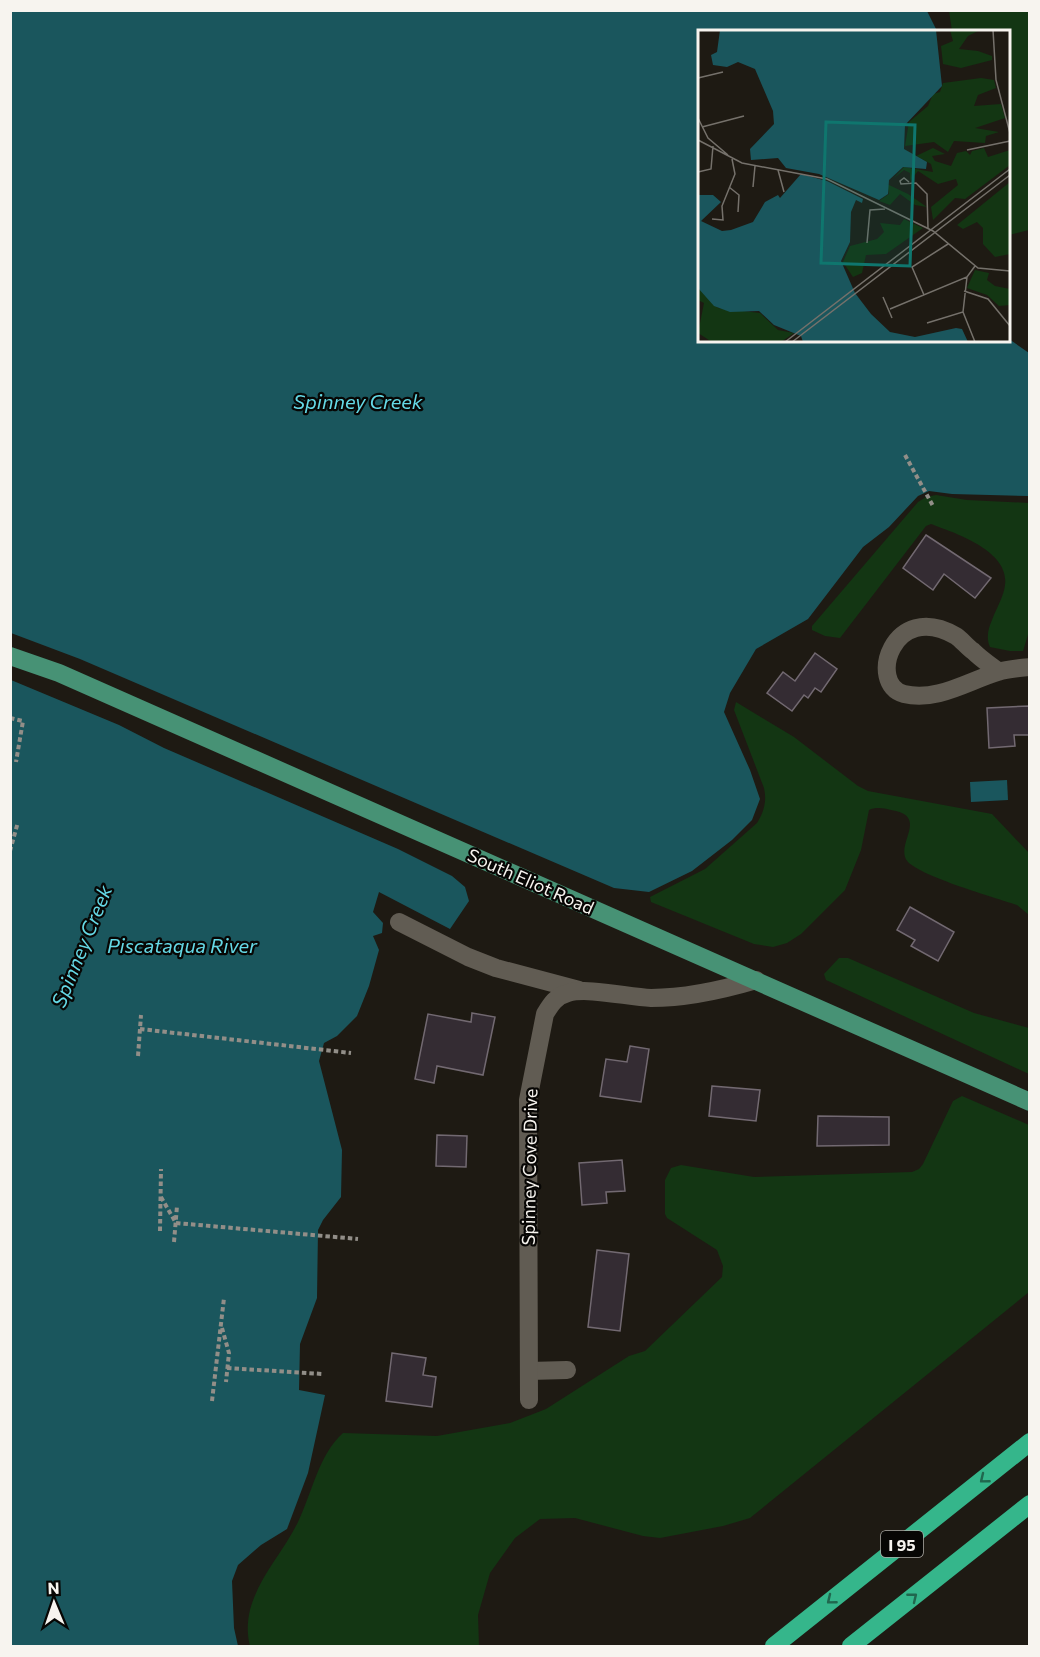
<svg xmlns="http://www.w3.org/2000/svg" width="1040" height="1657" font-family="Commissioner,sans-serif">
<style>
.green{fill:#133613}
.water{fill:#1a565d}
.building{fill:#342c33;stroke:#726971;stroke-width:1.5}
.lines{fill:none;stroke-linecap:round;stroke-linejoin:round}
.path{stroke:#928e88;stroke-width:4;stroke-dasharray:4.5 3;stroke-linecap:butt}
.minor{stroke:#615c53;stroke-width:18}
.major{stroke:#479275;stroke-width:18}
.highway{stroke:#35b68b;stroke-width:18}
.oneway{stroke:#20674e}
.labels{text-anchor:middle;dominant-baseline:central;stroke-width:4.5;stroke-linejoin:round;paint-order:stroke}
.shield{fill:#070604;stroke:#afada8;stroke-width:1.5}
.shield-label{font-size:16px;font-weight:bold;fill:#f7f4ef}
.street-label{font-size:18px;fill:#f7f4ef;stroke:#070604}
.water-label{font-size:20px;font-style:italic;fill:#65d9e6;stroke:#070604}
.inset-road{fill:none;stroke:#75716b;stroke-width:1.5}
.view{fill:#0f766e;fill-opacity:0.15;stroke:#0f766e;stroke-width:3}
.inset-edge{fill:none;stroke:#f7f4ef;stroke-width:3}
</style>
<rect width="100%" height="100%" fill="#1e1a13"/>
<g class="green">
<polygon points="949,11 1029,11 1029,230 1009,235 1008,32 952,31"/>
<path d="M936,495L967,500L1029,503L1030,628L1023,651H1010L990,647C986,638 988,629 992,620C996,609 1004,596 1005,585C1010,551 955,533 931,524L926,526L840,638L825,636L812,630V626L918,502L926,497Z"/>
<path d="M736,702L794,737L858,786L868,791L992,814L1029,853V915L1017,905C993,897 923,877 908,862C893,845 931,816 891,810C884,808 875,807 869,810L861,850L845,890L801,934L787,943L773,947L754,944L651,902L650,897L705,869L757,823C764,812 767,801 764,788L734,710Z"/>
<polygon points="839,958 848,958 974,1013 1029,1028 1029,1074 826,980 824,974"/>
<path d="M962,1096L1029,1125V1292L750,1518L723,1526L660,1538L643,1536L575,1518L540,1519L515,1538L490,1573L478,1615L479,1646H250C247,1635 247,1622 250,1610C258,1578 284,1551 298,1522C312,1493 319,1454 343,1433L437,1436L510,1423L546,1409L629,1356L645,1351L722,1277L723,1266L717,1250L667,1218L665,1214V1180L671,1168L681,1165L754,1177L912,1172L919,1169L923,1164L953,1101Z"/>
</g>
<g class="water">
<polygon points="11,10 927,11 937,31 700,32 700,340 1009,339 1029,353 1029,496 952,494 929,491 918,496 889,527 863,547 808,619 756,649 730,693 724,712 750,770 760,799 752,820 732,840 692,871 649,892 614,888 80,659 11,633"/>
<polygon points="11,680 119,725 164,748 398,849 452,876 465,887 469,901 450,929 379,892 373,912 383,923 382,933 373,936 379,950 369,986 357,1016 337,1036 324,1043 319,1061 342,1150 341,1197 323,1220 318,1230 317,1298 300,1344 299,1390 325,1395 308,1473 287,1529 261,1545 238,1565 232,1581 234,1628 238,1646 11,1646"/>
<polygon points="1007,780 1008,800 971,802 970,782"/>
</g>
<g class="building">
<polygon points="926,535 991,578 975,598 944,574 933,590 903,568"/>
<polygon points="815,653 837,669 821,692 815,688 808,698 804,695 792,711 767,693 783,672 795,681"/>
<polygon points="1029,706 1029,735 1014,735 1015,746 989,748 987,708"/>
<polygon points="910,907 954,932 938,961 911,946 915,940 897,930"/>
<polygon points="472,1013 495,1017 483,1075 437,1066 434,1083 415,1079 428,1014 471,1022"/>
<polygon points="630,1046 649,1049 641,1102 600,1096 606,1059 627,1062"/>
<polygon points="712,1086 760,1090 756,1121 709,1116"/>
<polygon points="818,1116 889,1117 889,1145 817,1146"/>
<polygon points="437,1135 467,1136 466,1167 436,1166"/>
<polygon points="622,1160 625,1191 606,1192 607,1203 582,1205 579,1163"/>
<polygon points="597,1250 629,1254 620,1331 588,1327"/>
<polygon points="392,1353 426,1358 423,1375 436,1377 432,1407 386,1401"/>
</g>
<g class="lines">
<g class="path">
<polyline points="905,455 933,506"/>
<polyline points="10,718 23,721 16,762"/>
<polyline points="10,851 18,822"/>
<polyline points="140,1029 351,1053"/>
<polyline points="138,1056 141,1015"/>
<polyline points="161,1197 176,1223 358,1239"/>
<polyline points="160,1231 161,1169"/>
<polyline points="174,1242 177,1206"/>
<polyline points="222,1328 229,1353 226,1382"/>
<polyline points="227,1368 323,1374"/>
<polyline points="212,1401 224,1298"/>
</g>
<g class="minor">
<path d="M998,671C990,665 981,659 973,651C967,647 962,640 956,636C892,599 867,685 904,694C937,702 968,681 998,672C1007,669 1019,668 1030,667"/>
<polyline points="399,922 468,957 496,968 579,990"/>
<polyline points="529,1371 567,1370"/>
<path d="M529,1400L528,1100L545,1014C551,1004 556,996 568,993C587,987 628,997 651,998C686,998 722,990 756,980"/>
</g>
<polyline class="major" points="10,656 59,673 1030,1102"/>
<g class="highway">
<polyline points="774,1646 1030,1442"/>
<polyline points="851,1646 1030,1504"/>
</g>
</g>
<defs><path id="oneway-chevron" d="M-2-3.5L2.5 0L-2 3.5" fill="none" stroke-width="1.6" stroke-linecap="round" stroke-linejoin="round" transform="scale(1.5)"/></defs>
<g class="oneway">
<use href="#oneway-chevron" transform="translate(984 1479) rotate(141)"/>
<use href="#oneway-chevron" transform="translate(913 1597) rotate(-39)"/>
<use href="#oneway-chevron" transform="translate(831 1600) rotate(141)"/>
</g>
<g class="labels">
<rect class="shield" x="881" y="1531" width="42" height="26" rx="4.5"/>
<g class="shield-label">
<text x="902" y="1544">I 95</text>
</g>
<g class="street-label">
<text transform="translate(531 881) rotate(24)">South Eliot Road</text>
<text transform="translate(529 1167) rotate(-89)">Spinney Cove Drive</text>
</g>
<g class="water-label">
<text x="358" y="401">Spinney Creek</text>
<text x="182" y="945">Piscataqua River</text>
<text transform="translate(81 946) rotate(-68)">Spinney Creek</text>
</g>
</g>
<g transform="translate(698 30)">
<rect width="312" height="312" fill="#1e1a13"/>
<path d="M252,0H282L270,6L261,19L280,21L294,26V30L263,38L245,34L243,16L255,11ZM283,48L296,50L298,58L280,65L276,76L303,74L307,88L277,98L301,102L288,106L287,113L256,111L250,122L236,112L207,116L211,92L230,76L235,64L242,62L245,53ZM235,118L247,124L234,126L237,131L253,136L259,123L268,121L272,125L274,121L286,118L290,127L312,120V135L267,169L257,168L235,190L233,177L260,155L258,149L240,154L220,141L212,151V143L206,140L196,148L206,137L235,142L233,134L218,126ZM312,152V224L297,227L285,214V198L279,192L265,199L259,195ZM189,154L210,164L229,177L217,175L202,164L192,175L181,171L191,164ZM206,189L225,198L188,224L168,225L164,243L155,247L145,232L152,216L179,209L186,202L182,193L202,195ZM277,240L291,243L289,250L297,256L312,259V275L301,276L289,265L269,258ZM0,258L20,278L62,283L80,300L96,303L83,312H14L0,303L6,273L0,270Z" fill="#133613"/>
<path d="M22,0H238L244,56L207,95L206,119L229,132L228,139L205,137L191,150L190,164L181,170L121,144L88,138L80,128L53,130L52,119L76,94L75,81L57,39L40,32L29,37L15,35L13,25L19,22ZM103,144L129,151L165,169L164,173L158,170L153,182L152,212L143,231L157,263L173,284L192,302L217,307L258,298L264,299L270,312H105L103,306L76,295L61,281L32,282L16,276L0,258V165H15L23,172L3,191L24,201L33,200L55,192L67,172L80,165L82,168Z" fill="#1a565d"/>
<path class="inset-road" d="M295,0L298,50L312,103M0,48L25,42M0,88L10,108L30,125M4,97L46,86M0,110L44,133L129,149L235,201L280,238L312,241M269,120L312,111M80,140L86,162M0,142L13,139L15,116M211,152L206,148L202,151L203,154L218,153L229,164L230,198M31,157L41,165L40,182M55,157L57,136M14,189L25,190L24,176L37,144L34,129M169,213L172,180L187,179M266,261L290,269L312,296M226,265L214,237L250,214M185,267L194,288M192,279L269,247L277,236M265,282L277,312M229,293L265,282L269,247M87,312L312,139M94,312L312,145"/>
<path class="view" d="M128,92L217,95L212,236L123,233Z"/>
<rect width="312" height="312" class="inset-edge"/>
</g>
<rect width="1040" height="1657" fill="none" stroke="#f7f4ef" stroke-width="24"/>
<g transform="translate(54 1603) rotate(358)" stroke="#070604" stroke-width="4.5" paint-order="stroke">
<path d="M0-4.5L10 22L0 15L-10 22Z" fill="#f7f4ef"/>
<text y="-9" font-size="16" font-weight="bold" text-anchor="middle" fill="#f7f4ef">N</text>
</g>
</svg>
